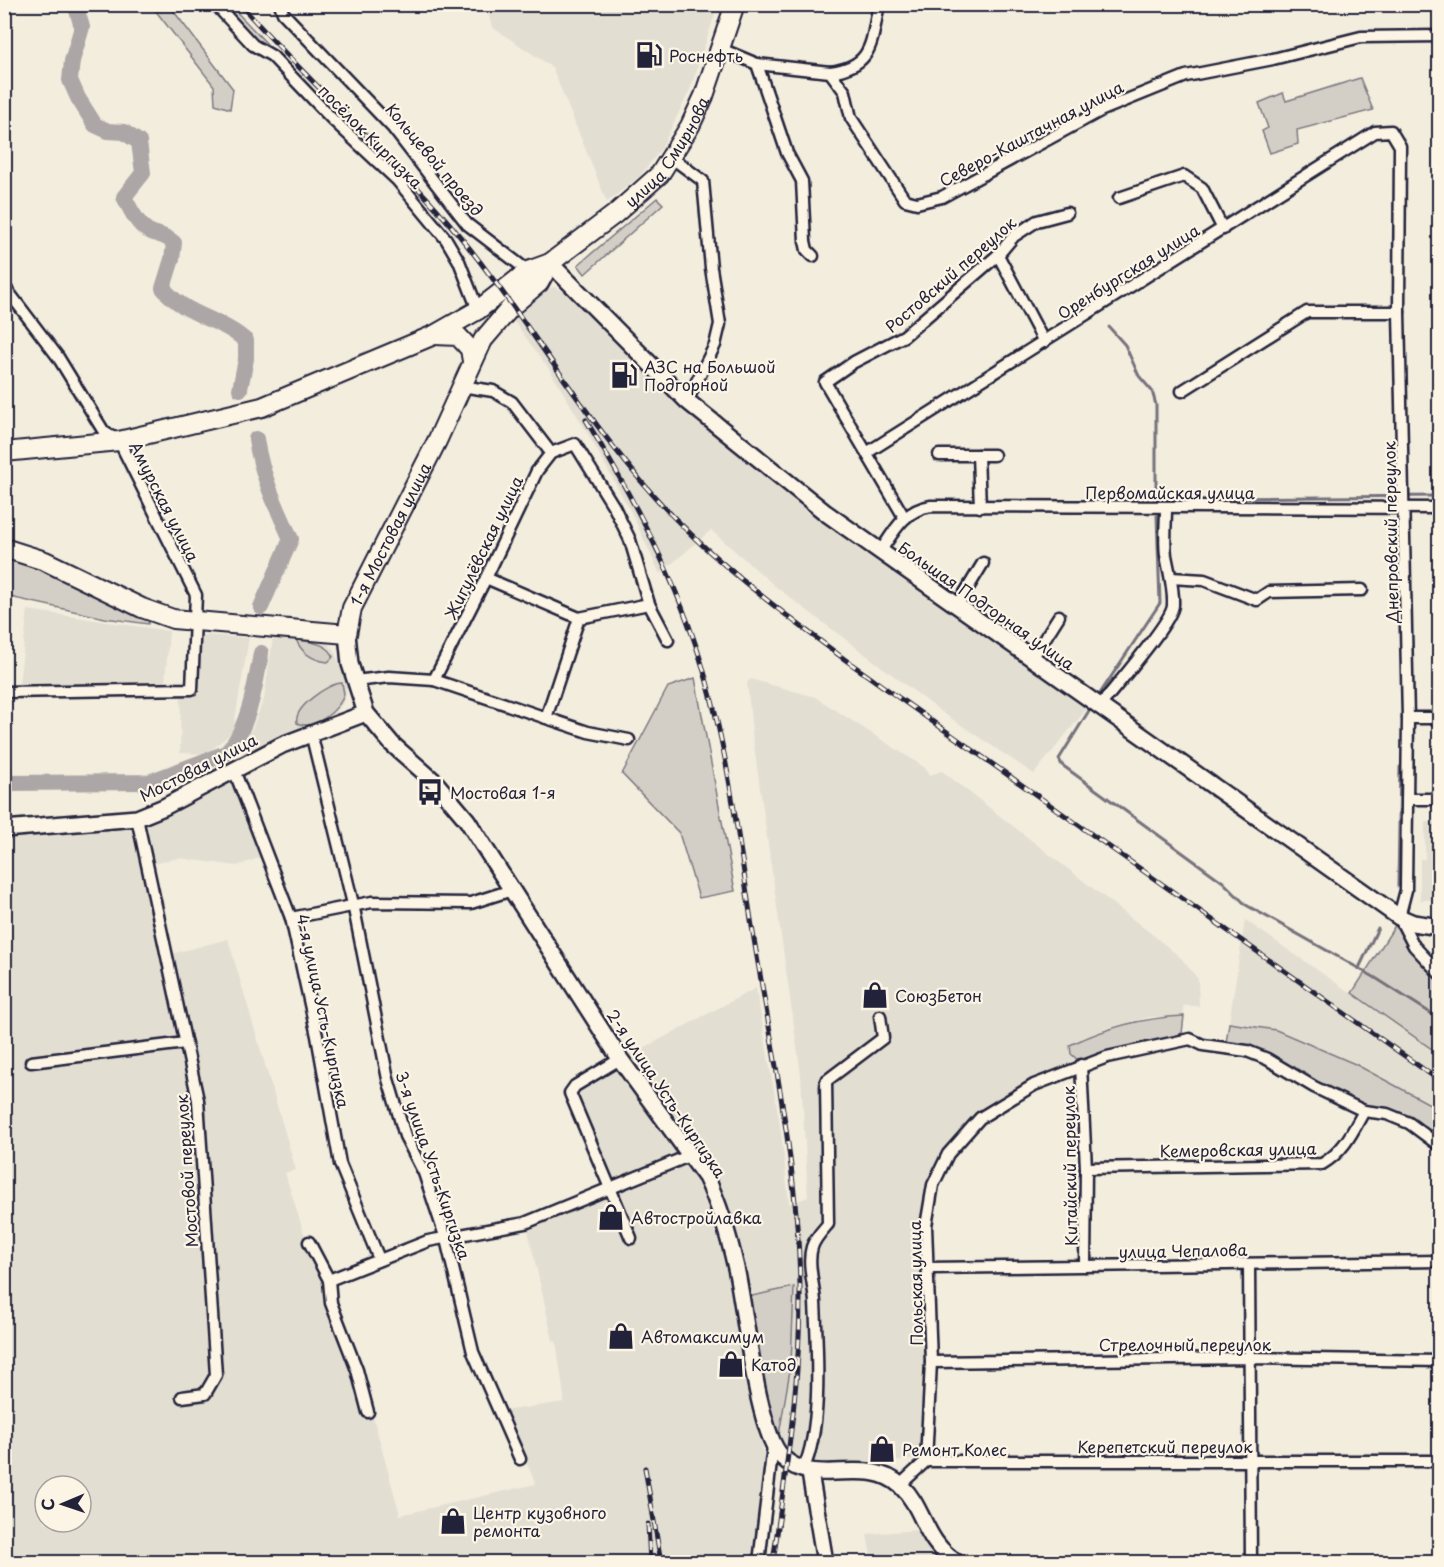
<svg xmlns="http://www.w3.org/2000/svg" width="1444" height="1567" font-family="'Playpen Sans',sans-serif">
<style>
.built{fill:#e3ded2;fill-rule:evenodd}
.green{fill:#d4cfc6;stroke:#7b7880;stroke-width:1.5}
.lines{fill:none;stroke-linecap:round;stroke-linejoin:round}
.stream{stroke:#75727b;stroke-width:3}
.river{stroke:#aca7a6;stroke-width:16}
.street-casing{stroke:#22223b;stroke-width:15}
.secondary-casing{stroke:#22223b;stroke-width:20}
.primary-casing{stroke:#22223b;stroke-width:22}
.street{stroke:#fcf5e5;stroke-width:10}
.secondary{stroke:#fcf5e5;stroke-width:15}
.primary{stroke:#fcf5e5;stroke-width:18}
.rail-casing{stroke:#22223b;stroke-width:5}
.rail{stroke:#fcf5e5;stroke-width:3;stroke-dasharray:9;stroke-linecap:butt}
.labels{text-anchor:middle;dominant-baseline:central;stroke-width:4.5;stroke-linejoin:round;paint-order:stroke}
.poi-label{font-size:16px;fill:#22223b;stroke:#fcf5e5;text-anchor:start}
.street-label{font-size:16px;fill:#22223b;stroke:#fcf5e5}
</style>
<rect width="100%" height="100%" fill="#f3edde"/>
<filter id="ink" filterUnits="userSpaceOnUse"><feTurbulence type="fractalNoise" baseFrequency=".0167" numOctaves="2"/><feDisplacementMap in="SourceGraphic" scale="12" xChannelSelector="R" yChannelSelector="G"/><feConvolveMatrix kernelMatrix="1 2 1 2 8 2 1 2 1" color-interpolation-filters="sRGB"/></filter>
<g filter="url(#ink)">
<g class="built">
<polygon points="486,5 718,5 690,90 661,149 640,176 607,202 552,67 492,27"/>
<polygon points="554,287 568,293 589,308 682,402 1089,706 1034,774 943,713 776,587 711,530 660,574 631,512 588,434 551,372 510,316 541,290"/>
<polygon points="28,610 169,631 165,684 19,684"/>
<polygon points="274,631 312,638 328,644 334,650 347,684 345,700 333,716 245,757 243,751 264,699"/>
<polygon points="203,635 249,638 233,731 207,754 180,753 181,695 196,693"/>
<polygon points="751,679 815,697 924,767 930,775 942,771 1153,935 1181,958 1198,979 1199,1006 1183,1006 1184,1016 1150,1017 1107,1028 1070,1045 1079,1061 1031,1082 978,1115 928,1185 924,1459 824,1467 797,1461 784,1450 778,1441 791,1364 794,1288 747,1297 723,1204 625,1058 756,988 781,1131 789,1204 808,1197 801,1075 752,732 747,682"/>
<polygon points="233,777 264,856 237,866 179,858 152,864 142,820"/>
<polygon points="1425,822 1439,822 1439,900 1420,900 1420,859 1425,859"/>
<path d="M133,823L193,1101L211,1376L202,1099L171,954L228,939L296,1170L285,1173L307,1243L326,1281L372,1413L400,1515L536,1484L503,1411L564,1402V1396L556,1341H553L527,1226L689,1161L704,1181L736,1284L766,1470L754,1562H5V834ZM45,1486H81V1522H45Z"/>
<polygon points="1245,920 1439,1054 1439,1109 1359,1065 1277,1030 1229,1023"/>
<polygon points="617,1064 683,1153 613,1183 574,1092"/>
<polygon points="918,1530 926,1543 947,1562 872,1562 867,1534"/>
</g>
<g class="green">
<polygon points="155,5 169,5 233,89 230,109 215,104 214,86 155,10"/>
<polygon points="218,5 230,5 268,45 264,48 255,43"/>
<polygon points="1360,78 1373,110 1297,130 1298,144 1270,153 1262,131 1268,128 1259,103 1283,93 1286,101"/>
<polygon points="657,198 663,204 585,274 578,265"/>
<polygon points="4,554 43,565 151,616 148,624 105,618 5,596"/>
<path d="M296,639C308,642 330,643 333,657L328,662C313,660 301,653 296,639Z"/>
<polygon points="695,678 735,891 699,898 679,833 622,774 668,687"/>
<path d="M342,683L344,694C340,710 314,731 297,723C293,708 328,683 342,683Z"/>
<polygon points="1396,924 1410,948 1439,980 1439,1054 1352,993"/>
<path d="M1184,1016L1182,1033L1174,1038L1079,1061L1071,1054L1070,1045C1108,1027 1142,1018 1184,1016Z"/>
<polygon points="1229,1023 1276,1030 1355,1064 1439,1109 1439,1140 1387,1110 1366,1105 1226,1043"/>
<polygon points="794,1287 791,1364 778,1441 766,1403 747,1297"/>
</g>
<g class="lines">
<g class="stream">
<polyline points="1109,327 1125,345 1139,376 1152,391 1156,405 1156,501"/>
<polyline points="1214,498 1440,496"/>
<polyline points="1156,499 1199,499"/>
<polyline points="1099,695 1160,603 1157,516"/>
<polyline points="1090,709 1059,759 1062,765 1223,882 1246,905 1374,977 1440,1019"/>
<polyline points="1398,886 1400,767"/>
<polyline points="1359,968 1378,928"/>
</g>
<g class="river">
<path d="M75,4L82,27L72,61L70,80L78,98L95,125L108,131L124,132L139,142L143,173L124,197C130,208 136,223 147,230C157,236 165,234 174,243L172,259L163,288C185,316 221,318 246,341V359L240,389"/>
<path d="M256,439C261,474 276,506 291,539L261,607"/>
<path d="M4,783L149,782L226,753C248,731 256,683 261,653"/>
</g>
<defs>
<g id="street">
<polyline points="215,4 253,45 272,56 332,119 397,180 446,239 459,261 478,310"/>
<polyline points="280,4 283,13 392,127 467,224 528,271"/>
<polyline points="721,49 757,64 830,72 845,92 851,118 905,200 917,203 942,197 1102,110 1186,76 1273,59 1361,37 1440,36"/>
<polyline points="757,64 787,153 802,181 805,241 807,250 813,256"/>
<path d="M830,72C874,66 871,42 879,4"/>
<polyline points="672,158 703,181 711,268 720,324 715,345 687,401"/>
<polyline points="1119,198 1184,176 1202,188 1223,229"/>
<polyline points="998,255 1044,342"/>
<polyline points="4,286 58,357 104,432 119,441 196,595 192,689 4,692"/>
<polyline points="461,386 493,391 512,402 551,453"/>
<polyline points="1182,391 1307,312 1399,312"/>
<polyline points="868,452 1375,132 1391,131 1400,146 1399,312 1408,718 1406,890 1399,917 1414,946 1440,974"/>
<polyline points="939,455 978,455 980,507"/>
<polyline points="978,455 994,455"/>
<polyline points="904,517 825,382 854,362 904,336 998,255 1014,236 1037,221 1067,213"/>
<path d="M880,552C894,531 904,510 931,506L1440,508"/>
<polyline points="486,578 579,618 546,718"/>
<polyline points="1171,578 1204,580 1257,600 1269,592 1362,590"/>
<polyline points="957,606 983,563"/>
<polyline points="579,618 649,604"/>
<polyline points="1033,657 1059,616"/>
<polyline points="434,680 486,578 537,471 551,453 575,444 614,507 630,540 649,604 668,640"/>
<polyline points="355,681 389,677 434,680 588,732 629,740"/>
<path d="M1100,706C1113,689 1173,621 1173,605C1174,588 1169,572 1166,555C1164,540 1166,523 1166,508"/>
<polyline points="1408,718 1440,718"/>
<polyline points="311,733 353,904 388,1079 405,1136 424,1173 446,1239 473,1352 520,1459"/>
<polyline points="234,770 291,918 317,1036 340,1164 379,1259"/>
<polyline points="1407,799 1440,799"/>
<polyline points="137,818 198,1100 216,1375 205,1394 182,1397"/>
<polyline points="291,918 372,902 471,903 512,890"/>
<polyline points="620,1059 575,1086 570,1093 631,1238"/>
<polyline points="31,1062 185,1043"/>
<polyline points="1081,1065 1086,1168 1085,1266"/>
<path d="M1086,1168L1322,1164C1344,1151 1352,1133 1364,1111"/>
<polyline points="309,1242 329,1280 331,1303 357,1370 368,1412"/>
<polyline points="1249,1264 1251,1562"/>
<polyline points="927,1268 1440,1261"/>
<polyline points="329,1280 428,1241 525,1223 691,1155"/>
<polyline points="931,1362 1251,1358 1440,1361"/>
<polyline points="926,1461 931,1362 926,1226 933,1185 948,1154 980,1118 1034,1085 1107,1057 1190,1039 1203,1045 1247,1051 1267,1059 1314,1087 1364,1111 1387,1114 1409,1123 1440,1146"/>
<path d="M803,1470C823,1427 817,1350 815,1302C814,1285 807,1263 812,1247C815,1238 822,1231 828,1224L826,1081L883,1038L880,1016"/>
<polyline points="900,1485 926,1461 1440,1461"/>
<polyline points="759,1562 773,1446"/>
</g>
<g id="secondary">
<polyline points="550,263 687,401 826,513 1399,917 1413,923 1440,927"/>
<path d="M347,634L350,664L366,713L392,744L435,782L467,820L620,1059L706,1177C720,1206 729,1237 736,1268C745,1307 757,1433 782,1457C815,1490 867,1454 901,1486C925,1509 923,1540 956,1562"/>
<polyline points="4,829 137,818 164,807 282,745 366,713"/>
<polyline points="810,1473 825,1562"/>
</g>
<g id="primary">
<polyline points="435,335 458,336 470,349 472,361"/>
<path id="s1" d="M4,452L119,441L262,407L434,335L478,310L528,271L550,263L615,214L660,174L690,126L704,96L735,4"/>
<path id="s2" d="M4,548L45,561L142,608L173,619L347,634L352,608L437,441L483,340L512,306L539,283L550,263"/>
</g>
</defs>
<use href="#street" class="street-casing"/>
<use href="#secondary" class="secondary-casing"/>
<use href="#primary" class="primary-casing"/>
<use href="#street" class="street"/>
<use href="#secondary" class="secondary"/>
<use href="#primary" class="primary"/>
<defs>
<g id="rail">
<path d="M240,4C302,75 372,137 435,207C516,298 574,406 654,496C711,560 780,611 847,661L1440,1081"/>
<path d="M586,420C628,489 667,561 693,637C727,734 738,839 754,939C773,1054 798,1169 800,1286C801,1379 786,1470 773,1562"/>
<polyline points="645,1468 661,1562"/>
<polyline points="648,1524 650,1562"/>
</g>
</defs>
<use href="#rail" class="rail-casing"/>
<use href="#rail" class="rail"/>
</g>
</g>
<defs>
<symbol id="fuel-bare" viewBox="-9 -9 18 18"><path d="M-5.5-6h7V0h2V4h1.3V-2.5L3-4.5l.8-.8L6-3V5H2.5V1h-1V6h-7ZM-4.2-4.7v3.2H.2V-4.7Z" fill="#22223b" stroke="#fcf5e5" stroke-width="2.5" paint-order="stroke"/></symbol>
<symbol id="bus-bare" viewBox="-9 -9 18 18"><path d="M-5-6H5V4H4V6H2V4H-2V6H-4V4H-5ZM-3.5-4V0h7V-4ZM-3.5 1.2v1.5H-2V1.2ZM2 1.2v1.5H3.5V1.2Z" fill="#22223b" stroke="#fcf5e5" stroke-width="2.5" paint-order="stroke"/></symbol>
<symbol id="shop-bare" viewBox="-9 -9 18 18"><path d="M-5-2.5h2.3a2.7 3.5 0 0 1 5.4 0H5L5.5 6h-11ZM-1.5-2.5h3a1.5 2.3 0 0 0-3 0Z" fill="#22223b" stroke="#fcf5e5" stroke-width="2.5" paint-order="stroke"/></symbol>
</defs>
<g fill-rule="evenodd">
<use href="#fuel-bare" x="630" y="36" width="38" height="38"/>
<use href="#fuel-bare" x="605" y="356" width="38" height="38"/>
<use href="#bus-bare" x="411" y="773" width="38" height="38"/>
<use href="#shop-bare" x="856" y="976" width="38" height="38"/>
<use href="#shop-bare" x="592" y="1198" width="38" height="38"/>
<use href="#shop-bare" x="602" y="1317" width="38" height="38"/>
<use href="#shop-bare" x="712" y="1345" width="38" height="38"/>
<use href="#shop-bare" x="863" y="1430" width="38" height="38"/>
<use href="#shop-bare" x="434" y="1502" width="38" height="38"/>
</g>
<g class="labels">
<g class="poi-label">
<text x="669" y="55">Роснефть</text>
<text x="644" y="366">АЗС на Большой<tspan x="644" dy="18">Подгорной</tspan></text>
<text x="450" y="792">Мостовая 1-я</text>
<text x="895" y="995">СоюзБетон</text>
<text x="631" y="1217">Автостройлавка</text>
<text x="641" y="1336">Автомаксимум</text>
<text x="751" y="1364">Катод</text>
<text x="902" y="1449">Ремонт Колес</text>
<text x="473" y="1512">Центр кузовного<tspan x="473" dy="18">ремонта</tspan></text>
</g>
<g class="street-label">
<text transform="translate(1031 133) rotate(-28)">Северо-Каштачная улица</text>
<text transform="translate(371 136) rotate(45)">посёлок Киргизка</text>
<text stroke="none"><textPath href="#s1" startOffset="750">улица Смирнова</textPath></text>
<text transform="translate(435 159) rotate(50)">Кольцевой проезд</text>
<text transform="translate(1128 271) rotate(-32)">Оренбургская улица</text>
<text transform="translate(950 274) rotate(-41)">Ростовский переулок</text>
<text x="1170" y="492">Первомайская улица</text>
<text transform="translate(165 501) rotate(63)">Амурская улица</text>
<text transform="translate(1390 532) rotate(-91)">Днепровский переулок</text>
<text stroke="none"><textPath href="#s2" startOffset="468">1-я Мостовая улица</textPath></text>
<text transform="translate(483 547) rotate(-64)">Жигулёвская улица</text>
<text transform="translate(987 605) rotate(35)">Большая Подгорная улица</text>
<text transform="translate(198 767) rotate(-27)">Мостовая улица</text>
<text transform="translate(324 1011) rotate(78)">4-я улица Усть-Киргизка</text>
<text transform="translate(667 1093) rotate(56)">2-я улица Усть-Киргизка</text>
<text transform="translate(1238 1149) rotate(-1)">Кемеровская улица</text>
<text transform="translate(434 1165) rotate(71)">3-я улица Усть-Киргизка</text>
<text transform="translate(1069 1166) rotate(-91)">Китайский переулок</text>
<text transform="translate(186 1171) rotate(-94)">Мостовой переулок</text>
<text transform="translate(1183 1250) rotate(-1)">улица Чепалова</text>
<text transform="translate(915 1283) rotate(-91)">Польская улица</text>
<text x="1185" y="1344">Стрелочный переулок</text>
<text x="1165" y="1446">Керепетский переулок</text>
</g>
</g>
<rect width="1444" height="1567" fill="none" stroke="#fcf5e5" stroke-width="24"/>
<rect x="12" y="12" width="1420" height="1543" fill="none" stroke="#22223b" stroke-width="2" filter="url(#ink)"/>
<g transform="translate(63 1504) rotate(268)"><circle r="28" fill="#fcf5e5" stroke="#a5a1a1" stroke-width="1.5"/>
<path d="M0-4.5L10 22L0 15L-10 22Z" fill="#22223b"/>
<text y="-9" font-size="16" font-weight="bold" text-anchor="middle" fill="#22223b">С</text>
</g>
</svg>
